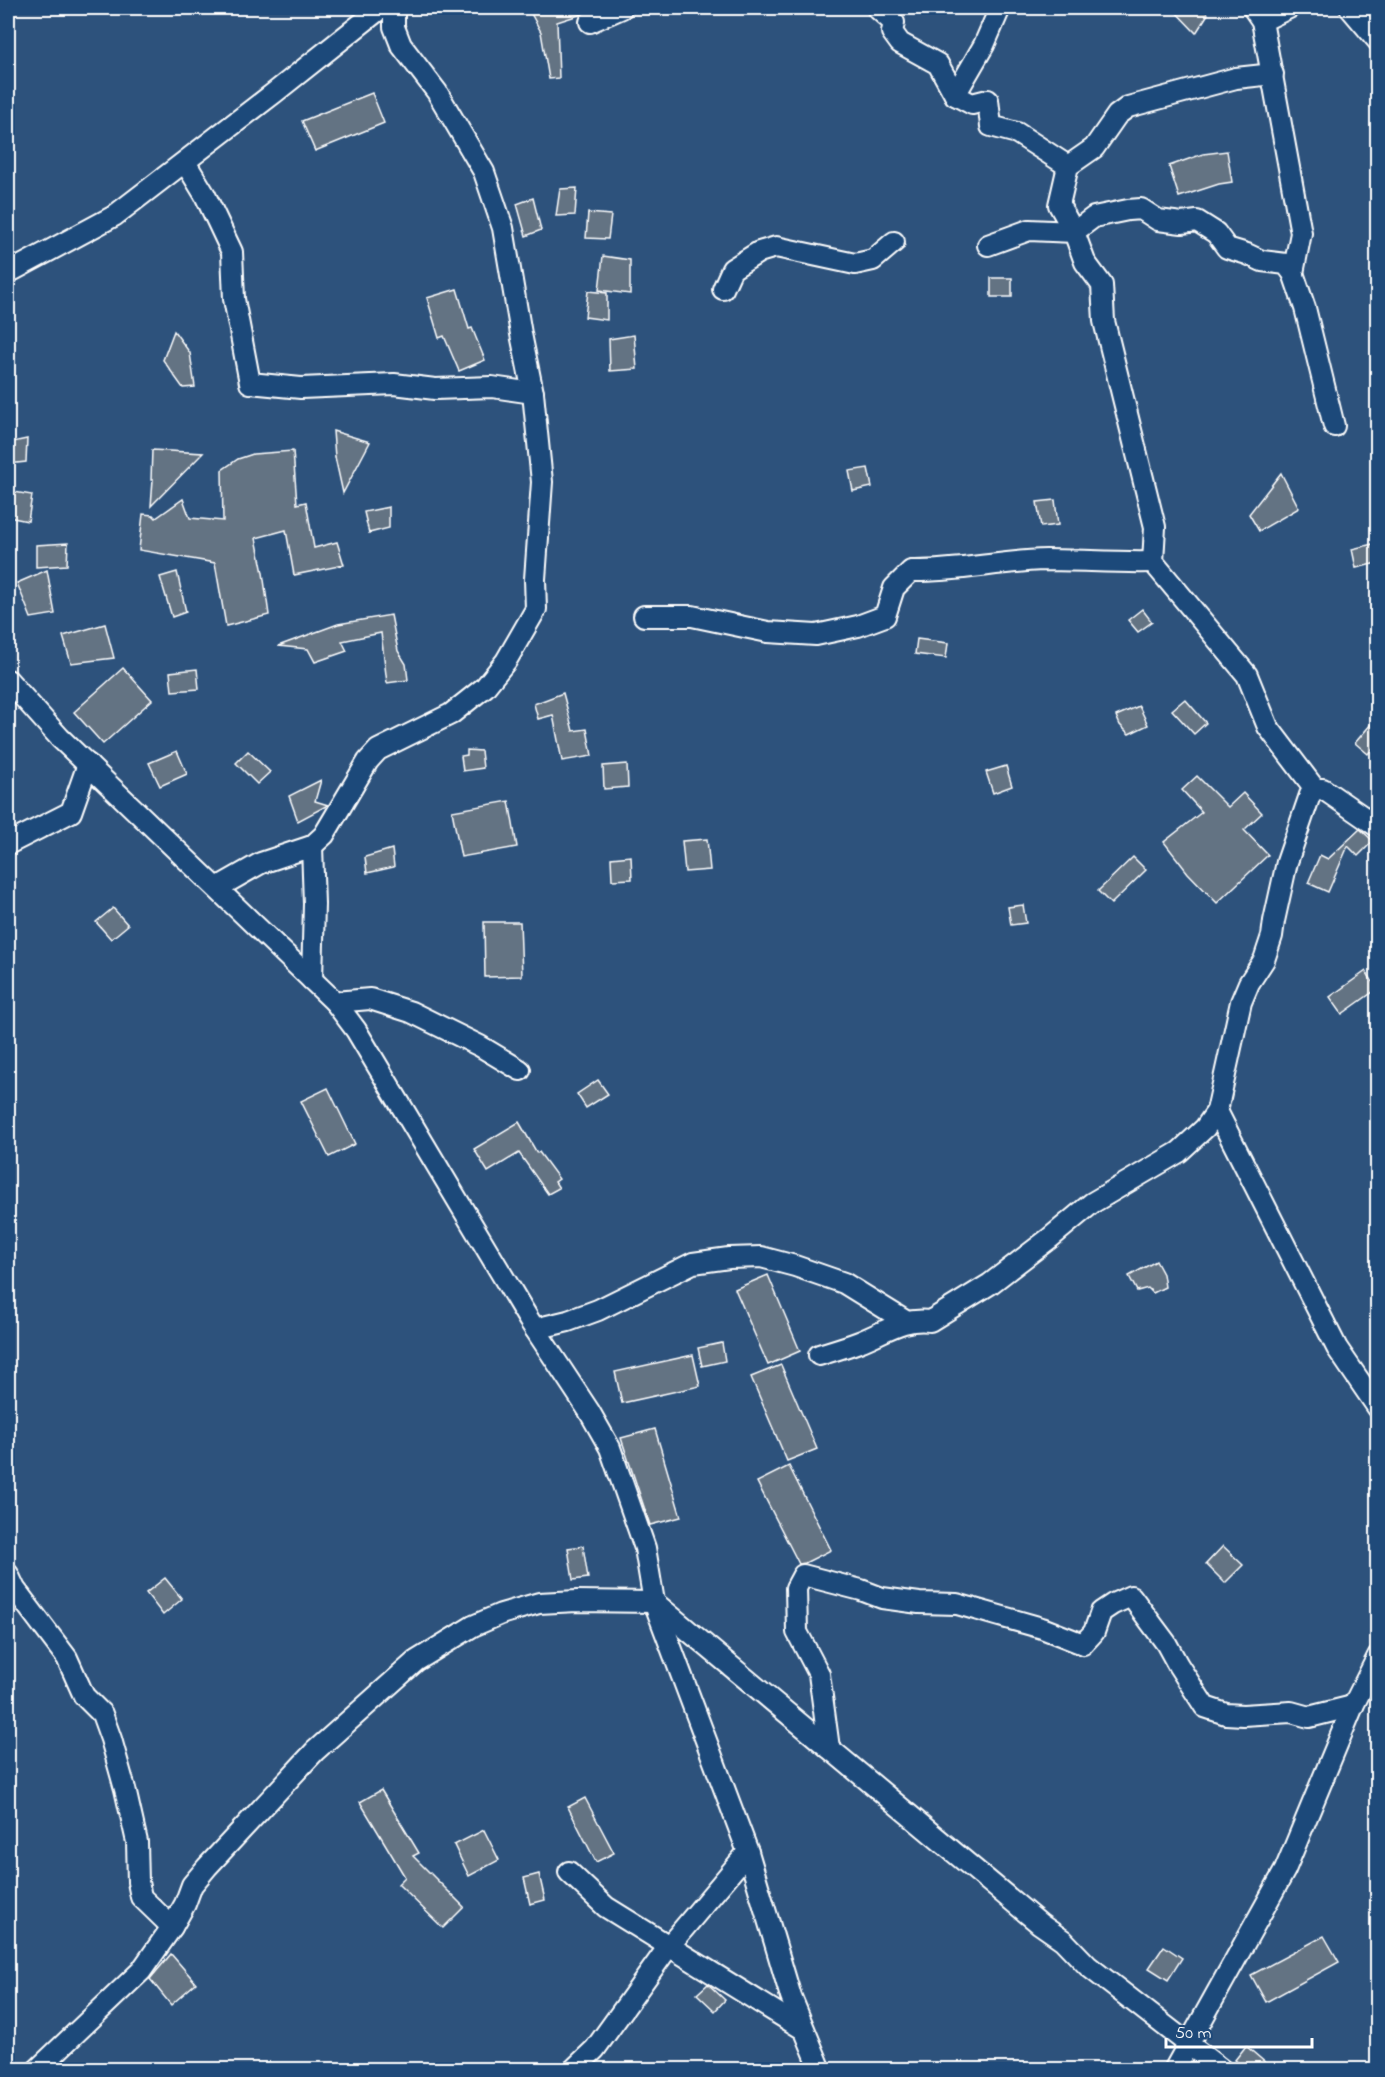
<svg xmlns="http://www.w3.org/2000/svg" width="1385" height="2077" font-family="'Indie Flower',sans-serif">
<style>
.building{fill:#647383;stroke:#fff;stroke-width:1.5}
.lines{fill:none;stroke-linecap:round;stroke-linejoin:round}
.street-casing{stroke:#fff;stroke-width:24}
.street{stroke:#1f4a7a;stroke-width:20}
</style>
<rect width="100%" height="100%" fill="#2d527c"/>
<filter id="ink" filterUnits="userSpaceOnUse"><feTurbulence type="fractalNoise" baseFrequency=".0167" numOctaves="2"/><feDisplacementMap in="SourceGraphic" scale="12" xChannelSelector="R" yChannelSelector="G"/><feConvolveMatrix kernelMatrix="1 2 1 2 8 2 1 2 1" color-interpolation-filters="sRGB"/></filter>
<g filter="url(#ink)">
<g class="building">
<polygon points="528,8 592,8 582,14 557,22 559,78 549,79 541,32"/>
<polygon points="1172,8 1203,8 1208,14 1196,33"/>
<polygon points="372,93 384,123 315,151 302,121"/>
<polygon points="1227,151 1232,182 1219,184 1179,197 1169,166 1203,154"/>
<polygon points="577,188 575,215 556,216 560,189"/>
<polygon points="533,198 541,230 526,236 517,204"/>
<polygon points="588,213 611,215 608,239 586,238"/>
<polygon points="603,256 630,260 630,294 599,290"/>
<rect x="991" y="278" width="21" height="19"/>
<polygon points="457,289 469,329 472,328 485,360 459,371 444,336 439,338 427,298"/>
<polygon points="588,291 607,293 607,320 585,317"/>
<polygon points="174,331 190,353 195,387 183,388 163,360"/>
<polygon points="634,335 637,369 610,371 609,339"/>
<polygon points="333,431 370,442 343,493 335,457"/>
<polygon points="27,439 26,462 8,464 8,443"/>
<polygon points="152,450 203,453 151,506 153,480 151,480"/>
<polygon points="293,451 297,504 306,502 314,548 337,542 344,565 294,575 286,530 256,538 263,573 269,615 226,626 215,563 139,550 143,514 153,515 156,518 183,499 190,518 223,521 222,470 238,459 253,454"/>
<polygon points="868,468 872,487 853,491 849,471"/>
<polygon points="1281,473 1299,508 1259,531 1249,514"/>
<polygon points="8,491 32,495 28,521 8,517"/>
<polygon points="1055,500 1058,525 1041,527 1037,502"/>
<polygon points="389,507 389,528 369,533 364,512"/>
<polygon points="68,543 67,565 36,567 36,545"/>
<polygon points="1377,543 1377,563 1356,568 1352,549"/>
<polygon points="47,570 55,614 31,618 17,583"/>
<polygon points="177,572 186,612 172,617 160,577"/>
<polygon points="1142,609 1152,622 1138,632 1128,620"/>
<polygon points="391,615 398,651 406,664 408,680 387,683 381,633 342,641 347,651 315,662 308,649 278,646 338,624"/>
<polygon points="105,624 114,658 71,663 63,636"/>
<polygon points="917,639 948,643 946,658 915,654"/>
<polygon points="123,668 152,700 103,744 74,712"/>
<polygon points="197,669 199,689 172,691 170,672"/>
<polygon points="563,693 573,731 587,729 592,756 562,761 553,715 538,719 534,704"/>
<polygon points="1185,699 1206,723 1194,734 1172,710"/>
<polygon points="1139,706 1148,725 1129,734 1120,725 1116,716"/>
<polygon points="1377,717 1377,743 1368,754 1355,743"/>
<polygon points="467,750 481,751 483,768 463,771 461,756 467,755"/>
<polygon points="177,751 187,774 160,786 149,763"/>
<polygon points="248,751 270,772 257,784 236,763"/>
<polygon points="627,764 628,787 604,789 603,766"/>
<polygon points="1006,766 1012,786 993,793 986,772"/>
<polygon points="1197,776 1228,807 1243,793 1262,813 1244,830 1268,855 1217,903 1188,873 1164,842 1202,812 1182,790"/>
<polygon points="321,780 315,801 328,805 298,821 289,796"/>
<polygon points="509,801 517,847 461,857 452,811"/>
<polygon points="1360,829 1373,841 1358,856 1348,846 1328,892 1308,883 1320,855 1328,859"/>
<polygon points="707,839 710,870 685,872 682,841"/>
<polygon points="392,849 394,867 367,873 365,857"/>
<polygon points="631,856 632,879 612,880 611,858"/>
<polygon points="1133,857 1146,870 1111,904 1098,891"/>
<polygon points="1023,905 1026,923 1011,925 1008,907"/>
<polygon points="113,908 128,925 111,939 96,922"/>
<polygon points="484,922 520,922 522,976 485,977"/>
<polygon points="1366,971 1377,989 1342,1014 1330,997"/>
<polygon points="598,1080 608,1094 586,1108 577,1094"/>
<polygon points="328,1088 355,1144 329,1157 301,1101"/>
<polygon points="519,1122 537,1153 539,1152 559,1179 555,1182 559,1188 548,1194 519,1153 488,1172 474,1149"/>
<polygon points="1156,1261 1163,1274 1165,1287 1153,1293 1148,1288 1137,1291 1129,1276"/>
<polygon points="768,1275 800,1351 768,1365 735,1289"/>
<polygon points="722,1343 725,1361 702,1366 698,1348"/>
<polygon points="693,1355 700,1386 622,1403 615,1372"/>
<polygon points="781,1365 817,1449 787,1461 751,1377"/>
<polygon points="655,1429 681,1517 650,1525 621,1438"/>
<polygon points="789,1466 831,1550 805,1563 799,1564 757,1482"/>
<polygon points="583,1546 588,1578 573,1580 568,1548"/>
<polygon points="1223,1546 1243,1565 1225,1583 1206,1564"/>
<polygon points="165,1578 182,1599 163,1615 146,1593"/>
<polygon points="381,1790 419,1853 413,1856 464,1907 443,1928 398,1884 405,1877 360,1802"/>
<polygon points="585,1798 614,1853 596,1862 568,1807"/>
<polygon points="484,1830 499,1860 469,1876 454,1845"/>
<polygon points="539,1874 545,1900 530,1904 524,1878"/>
<polygon points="1324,1936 1339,1962 1266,2002 1251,1975"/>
<polygon points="1164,1946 1182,1958 1168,1980 1149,1968"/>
<polygon points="171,1954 196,1983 171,2005 150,1979"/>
<polygon points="708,1984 725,2000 715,2011 697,1994"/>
<polygon points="1246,2046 1274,2070 1246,2070 1235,2060"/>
</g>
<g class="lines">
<defs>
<g id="street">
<polyline points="877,8 894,23 892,32 900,43 938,64 955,95"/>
<polyline points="1000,8 984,45 955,95 972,104 988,100 991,126 1017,133 1068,166"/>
<polyline points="1253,8 1262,21 1301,233 1293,273"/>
<polyline points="1350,8 1378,41"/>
<polyline points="1262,21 1289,8"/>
<polyline points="590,22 622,8"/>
<polyline points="1273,74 1236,78 1128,107 1117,115 1094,148 1068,166 1059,205 1074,232 1094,217 1128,210 1141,209 1158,220 1182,223 1197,221 1216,233 1227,248 1247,254 1262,261 1286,264 1293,273 1305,308 1334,426"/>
<polyline points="185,162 205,195 232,252 234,299 250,383 301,388 394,384 435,389 492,387 533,393"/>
<polyline points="988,245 1029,230 1074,232 1085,262 1102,285 1104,321 1155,527 1153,562 1247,675 1268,727 1315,789"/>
<polyline points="8,273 114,216 274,93 381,8"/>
<polyline points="723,289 732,269 759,252 776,247 855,264 873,260 894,242"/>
<path d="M644,616H692L768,632L816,635L858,626L885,616L894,588L911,571C956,572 1001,561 1046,560C1081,560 1117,563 1153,562"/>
<polyline points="8,680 60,738 335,1002 356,1030 529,1320 589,1411 610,1448 645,1548 654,1602 748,1852 791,1997 821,2070"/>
<polyline points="8,844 71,812 88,764"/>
<polyline points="312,846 314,904 312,980"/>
<polyline points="217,888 261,863 312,846 324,835 368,761 378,750 451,714 485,687 506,661 536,609 535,579 542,482 533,393 521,334 503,228 484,172 437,92 401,45 394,27 394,8"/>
<polyline points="335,1002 370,999 411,1012 480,1046 520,1070"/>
<polyline points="1217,1111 1337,1348 1378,1408"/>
<polyline points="535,1329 568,1321 598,1310 693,1263 729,1258 761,1257 795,1266 844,1283 907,1322"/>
<path d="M819,1355C832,1351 846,1347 859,1342C883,1333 904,1317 930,1321L990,1284L1050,1238L1092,1203L1179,1152L1205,1128L1217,1111L1241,1002L1249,983L1264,960L1272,936L1274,921L1287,862L1310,795L1315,789H1323L1378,827"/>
<polyline points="8,1574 15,1589 67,1658 84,1696 102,1714 111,1739 125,1789 137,1842 138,1882 141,1897 172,1927"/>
<polyline points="829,1748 819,1674 797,1632 796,1588 803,1575 861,1590 882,1598 919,1603 957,1604 1042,1628 1083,1644 1094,1632 1101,1612 1113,1604 1131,1596 1166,1643 1178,1665 1205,1707 1226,1714 1243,1715 1291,1712 1309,1717 1353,1706"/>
<polyline points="569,1872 606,1907 803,2029"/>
<polyline points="37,2070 141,1971 172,1927 185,1904 192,1885 207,1867 315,1751 416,1661 473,1626 501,1614 539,1603 577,1601 654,1602 1040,1924 1063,1940 1088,1966 1222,2070"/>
<polyline points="573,2070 595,2049 669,1946 748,1852"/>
<polyline points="1174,2070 1285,1870 1353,1706 1378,1656"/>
</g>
</defs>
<use href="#street" class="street-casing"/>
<use href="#street" class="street"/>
</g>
</g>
<rect width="1385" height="2077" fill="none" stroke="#1f4a7a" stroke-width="30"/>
<rect x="15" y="15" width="1355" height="2047" fill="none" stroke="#fff" stroke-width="2" filter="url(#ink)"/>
<path d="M1166 2038v9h146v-9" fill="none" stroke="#ffffff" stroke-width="3"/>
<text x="1175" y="2038" font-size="18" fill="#ffffff" stroke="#1f4a7a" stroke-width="4.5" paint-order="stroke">50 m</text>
</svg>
